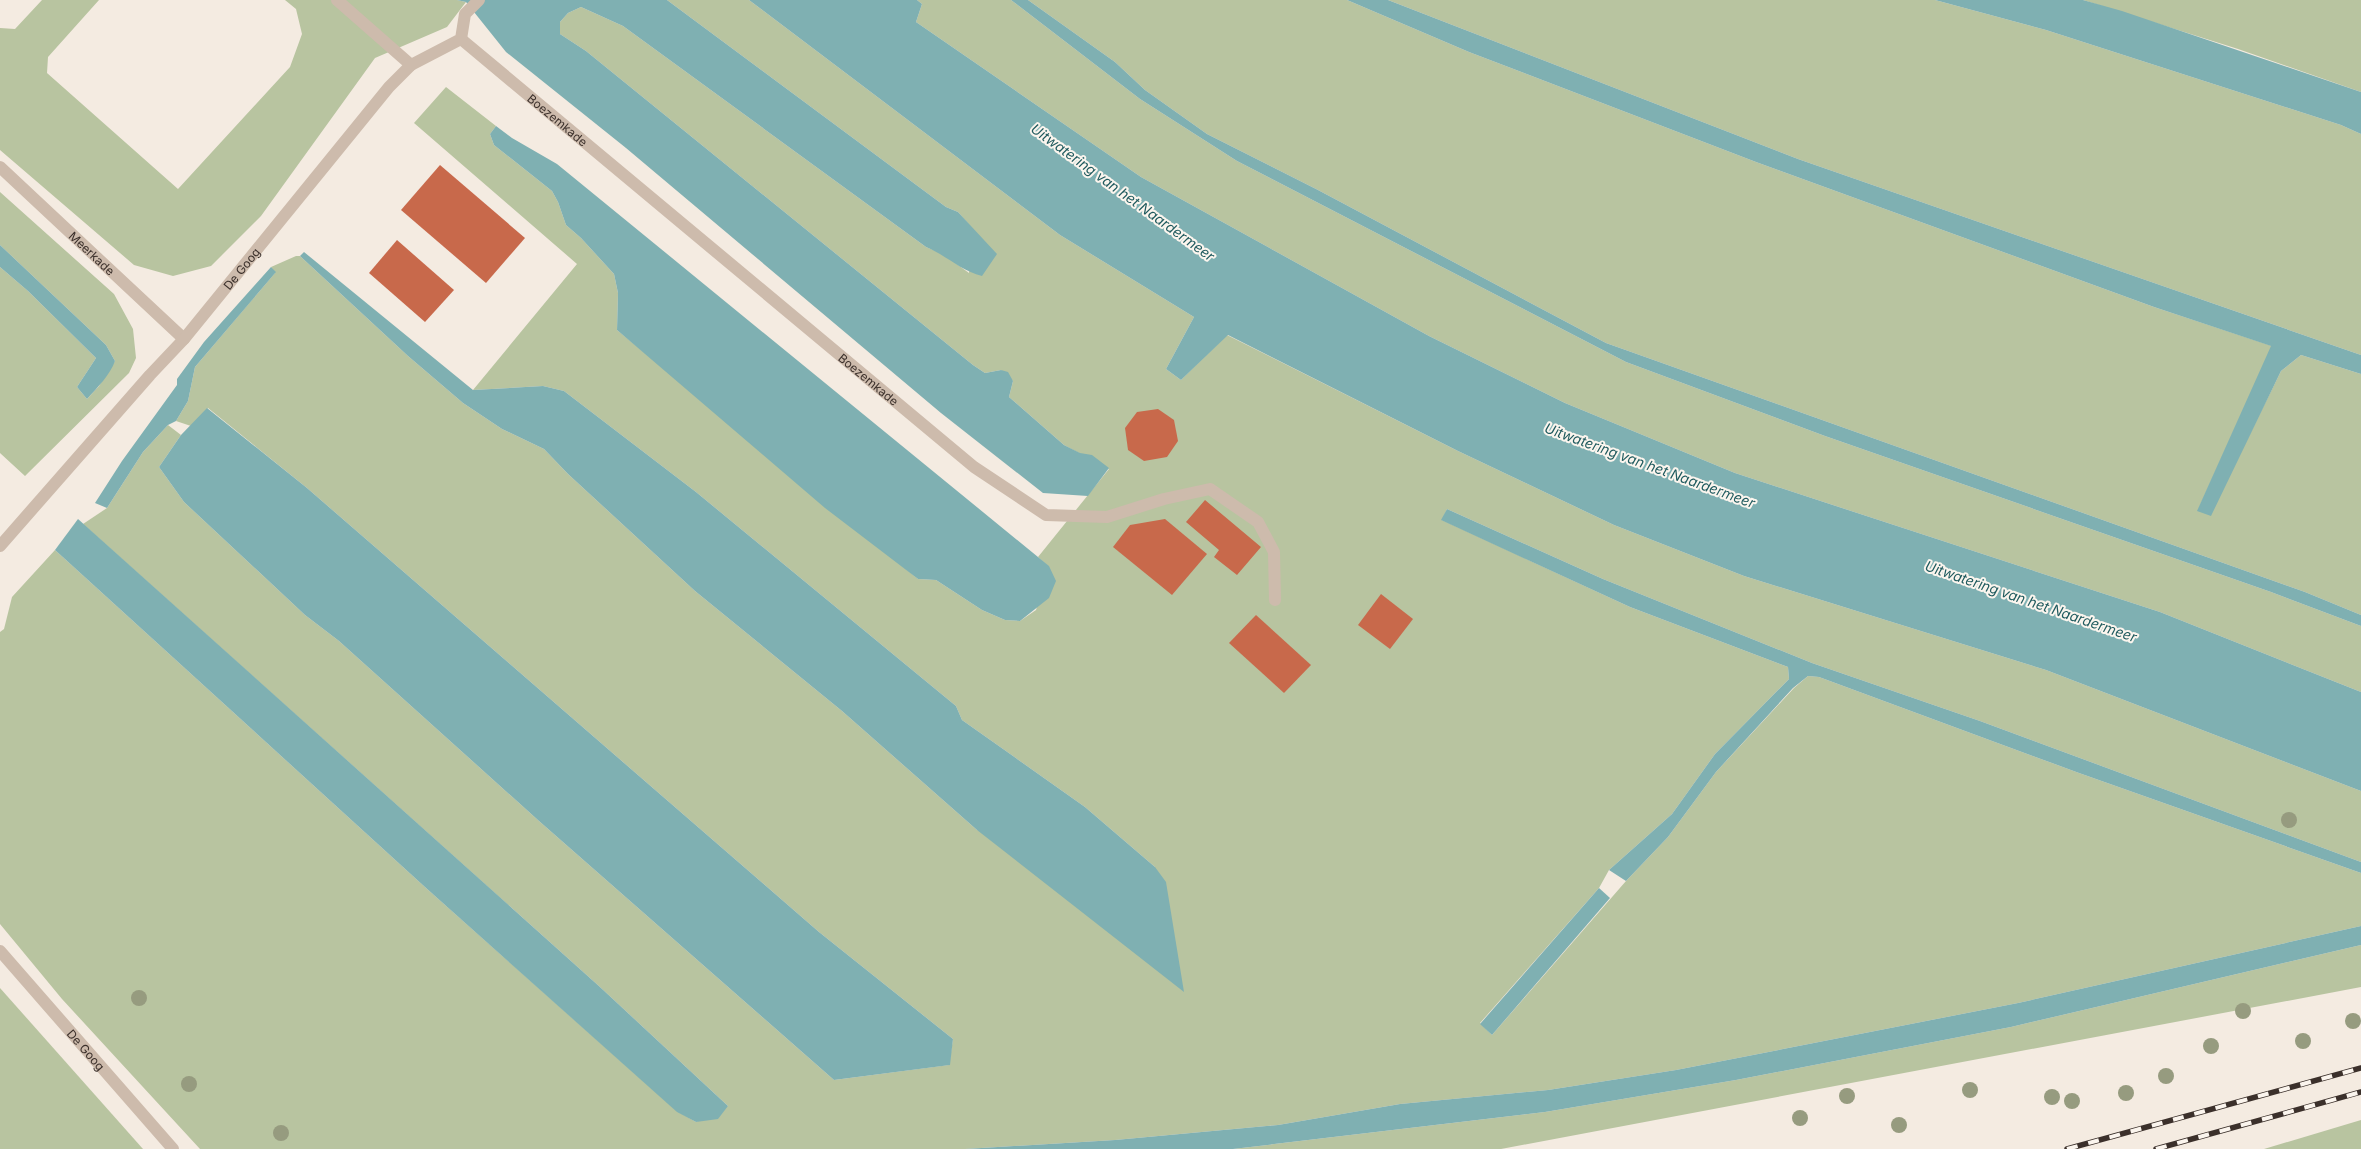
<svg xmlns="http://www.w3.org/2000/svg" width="2361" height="1149" font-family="Inter,sans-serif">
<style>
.green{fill:#b8c4a0}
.water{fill:#7fb0b2}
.building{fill:#c8694b}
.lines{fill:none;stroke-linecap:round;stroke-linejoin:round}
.minor{stroke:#cdbbac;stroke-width:12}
.rail-casing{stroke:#3b302b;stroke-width:5.5}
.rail{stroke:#fbf5ee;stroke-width:4;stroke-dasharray:11;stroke-linecap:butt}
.tree{fill:#969b7f}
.labels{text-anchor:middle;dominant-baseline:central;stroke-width:4;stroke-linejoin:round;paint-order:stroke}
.street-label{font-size:12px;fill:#3b302b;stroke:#fbf5ee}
.water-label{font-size:14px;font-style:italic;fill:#1f5a5e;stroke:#fbf5ee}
</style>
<rect width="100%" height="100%" fill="#f4ebe1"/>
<g class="green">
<polygon points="42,0 99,0 48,57 47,73 178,189 290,67 302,34 296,9 285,0 457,0 466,2 447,27 375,58 261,216 211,266 173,276 134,265 0,150 0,28 15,29"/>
<polygon points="667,0 749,0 1060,235 1194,317 1166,369 1181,380 1227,335 1458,451 1614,525 1744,576 2046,670 2361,791 2361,862 1980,721 1812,663 1603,579 1447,509 1442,520 1630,607 1788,667 1789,679 1715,754 1672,814 1609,870 1599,888 1480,1023 1492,1035 1626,881 1668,837 1716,772 1794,688 1808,676 1819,677 2079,773 2361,873 2361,926 2018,1003 1676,1070 1548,1090 1400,1104 1278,1125 1115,1140 965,1149 200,1149 62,999 0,924 0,632 4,629 12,597 55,550 426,888 677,1111 696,1122 728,1106 600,987 83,524 107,508 143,452 168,425 181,435 159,467 184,502 305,615 339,641 539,821 834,1080 949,1065 953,1039 819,932 307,488 208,408 191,426 176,421 188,401 195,367 275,273 271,267 296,256 300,256 408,356 463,403 502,429 544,449 568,474 695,591 842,711 977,830 1155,867 1085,807 962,720 956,706 696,492 564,391 543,386 473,390 577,264 414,123 446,87 496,126 490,134 494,145 552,191 558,202 566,225 581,238 614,274 618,293 617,330 918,579 936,580 982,610 1005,620 1020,621 1036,610 1049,567 1038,557 1109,469 1064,445 1009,397 1013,381 1001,370 985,373 973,365 586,51 560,34 560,22 568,13 581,7 623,26 926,247 943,254 969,273 972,228 958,212 946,207"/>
<polygon points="917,0 1011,0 1140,99 1237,161 1626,362 1825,436 2271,592 2361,626 2361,692 2160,612 1735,473 1565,403 1429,336 1141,177 916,22 922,4"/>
<polygon points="1028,0 1347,0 1469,52 1756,162 2154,307 2272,346 2198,510 2210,515 2281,371 2301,355 2361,374 2361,615 2305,592 1606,343 1318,190 1207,134 1145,90 1115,62"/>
<polygon points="1388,0 1935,0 2046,30 2341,125 2361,134 2361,355 1798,159"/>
<polygon points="2083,0 2361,0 2361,92 2238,49"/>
<polygon points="0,192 114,294 133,329 136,358 129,373 25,476 0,453 0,267 28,291 96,358 77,387 87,399 99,386 115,361 106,345 0,245"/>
<polygon points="2361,945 2361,987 1501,1149 1233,1149 1545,1112 1736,1080 2011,1027"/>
<polygon points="0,988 143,1149 0,1149"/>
<polygon points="2361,1120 2361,1149 2264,1149"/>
</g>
<g class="water">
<path d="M457,0H667L946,207L958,212L997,254L982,276C961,271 946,255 926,247L623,26L581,7L568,13L560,22V34L586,51L973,365L985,373L1001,370L1008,372L1013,381L1009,397L1064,445L1080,453L1092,455L1109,468L1088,496L1043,493L941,413L626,148L506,52L466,2Z"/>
<polygon points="749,0 917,0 922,4 916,22 1141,177 1429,336 1565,403 1735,473 2160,612 2361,692 2361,791 2046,670 1744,576 1614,525 1458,451 1228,335 1181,380 1166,369 1194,317 1060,235"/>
<polygon points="1011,0 1028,0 1115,62 1145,90 1207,134 1318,190 1606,343 2305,592 2361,615 2361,626 2271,592 1825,436 1626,362 1237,161 1140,99"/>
<polygon points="1347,0 1388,0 1798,159 2361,355 2361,374 2301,355 2281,371 2211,516 2197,511 2271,346 2154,307 1756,162 1469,52"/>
<polygon points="1935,0 2083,0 2122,11 2361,92 2361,134 2341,125 2046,30"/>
<polygon points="496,126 512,138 557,164 1049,566 1056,581 1049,598 1020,621 1005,620 982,610 936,580 918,579 825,508 617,330 618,293 614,274 581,238 566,225 558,202 552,191 494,145 490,134"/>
<path d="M0,245L106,345L115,361C110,375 97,388 87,399L77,387L96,358L28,291L0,267Z"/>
<polygon points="304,252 473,390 543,386 564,391 696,492 956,706 962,720 1085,807 1155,867 1166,882 1184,992 977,830 842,711 695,591 568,474 544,449 502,429 463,403 408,356 300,256"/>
<polygon points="271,267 276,272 195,367 188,401 176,421 168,425 143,452 107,508 95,503 122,461 177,385 177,379 204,342"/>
<polygon points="207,408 307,488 819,932 953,1039 950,1065 834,1080 539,821 339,641 305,615 184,502 159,467 181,435"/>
<polygon points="1447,509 1603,579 1812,663 1980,721 2361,862 2361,873 2079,773 1819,677 1808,676 1793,688 1716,772 1668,837 1626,881 1609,870 1672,814 1715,754 1789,679 1788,667 1630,607 1441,520"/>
<polygon points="78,519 600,987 728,1106 718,1119 696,1122 677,1112 426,888 55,550"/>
<polygon points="1599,888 1610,898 1492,1035 1480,1024"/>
<polygon points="2361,926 2361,945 2011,1027 1736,1080 1545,1112 1233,1149 965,1149 1115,1140 1278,1125 1400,1104 1548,1090 1676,1070 2018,1003"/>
</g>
<g class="building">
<polygon points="440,165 525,238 486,283 401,210"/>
<polygon points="397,240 454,290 425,322 369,273"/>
<polygon points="1158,409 1174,420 1178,441 1167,457 1144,461 1128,450 1125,428 1137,412"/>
<polygon points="1205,500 1261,547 1237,575 1214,557 1219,550 1186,522"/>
<polygon points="1165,519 1207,554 1172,595 1113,547 1130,525"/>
<polygon points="1381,594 1413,619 1390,649 1358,625"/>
<polygon points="1256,615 1311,665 1284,693 1229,643"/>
</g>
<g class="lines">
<g class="minor">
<polyline points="337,0 411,65"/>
<path id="s1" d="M461,39L974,467L1046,515L1107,517L1164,499L1210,489L1258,522L1274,552L1275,600"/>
<path id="s2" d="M0,167L184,339"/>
<path id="s3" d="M0,546L150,375L184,339L389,87L411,65L461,39L465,14L479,0"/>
<path id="s4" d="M0,951L173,1149"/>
</g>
<defs>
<g id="rail">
<polyline points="2067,1149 2361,1068"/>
<polyline points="2156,1149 2361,1092"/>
</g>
</defs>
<use href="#rail" class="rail-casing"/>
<use href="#rail" class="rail"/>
</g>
<g class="tree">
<circle cx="2289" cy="820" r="8"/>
<circle cx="139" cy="998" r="8"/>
<circle cx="2243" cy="1011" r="8"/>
<circle cx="2353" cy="1021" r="8"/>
<circle cx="2303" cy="1041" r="8"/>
<circle cx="2211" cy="1046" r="8"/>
<circle cx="2166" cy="1076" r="8"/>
<circle cx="189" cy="1084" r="8"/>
<circle cx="1970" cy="1090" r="8"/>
<circle cx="2126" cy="1093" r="8"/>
<circle cx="1847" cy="1096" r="8"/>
<circle cx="2052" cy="1097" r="8"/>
<circle cx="2072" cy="1101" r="8"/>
<circle cx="1800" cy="1118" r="8"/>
<circle cx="1899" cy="1125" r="8"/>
<circle cx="281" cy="1133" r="8"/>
</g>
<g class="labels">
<g class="street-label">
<text stroke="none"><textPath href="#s1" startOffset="126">Boezemkade</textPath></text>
<text stroke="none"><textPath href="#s2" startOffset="126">Meerkade</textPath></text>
<text stroke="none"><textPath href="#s3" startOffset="368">De Goog</textPath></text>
<text stroke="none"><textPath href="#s1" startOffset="531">Boezemkade</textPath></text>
<text stroke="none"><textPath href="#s4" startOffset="131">De Goog</textPath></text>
</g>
<g class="water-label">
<text transform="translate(1123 192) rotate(36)">Uitwatering van het Naardermeer</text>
<text transform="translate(1650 465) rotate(20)">Uitwatering van het Naardermeer</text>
<text transform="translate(2031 601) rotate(19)">Uitwatering van het Naardermeer</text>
</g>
</g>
</svg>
